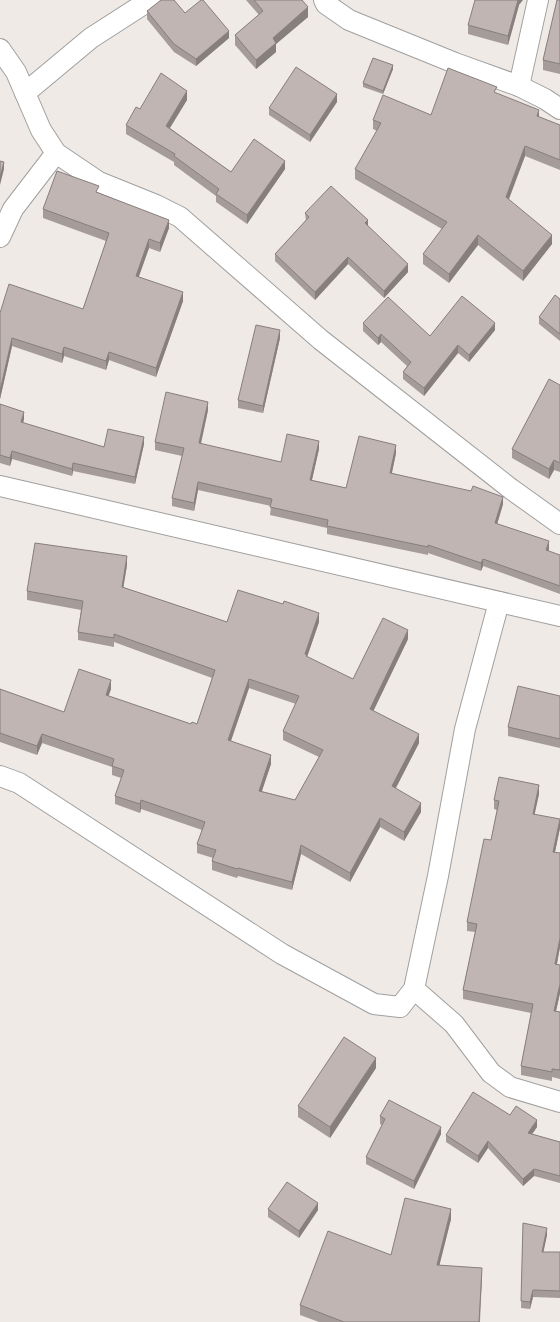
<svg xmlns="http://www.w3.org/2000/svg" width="560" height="1322" font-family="Barlow,sans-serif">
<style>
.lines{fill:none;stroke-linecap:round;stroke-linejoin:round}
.minor-casing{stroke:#a0a0a0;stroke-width:22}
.minor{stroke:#fff;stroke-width:20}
.wall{fill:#a59c9a;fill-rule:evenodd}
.shaded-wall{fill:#867f7d}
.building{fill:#c0b5b3;stroke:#867f7d;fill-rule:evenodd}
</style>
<rect width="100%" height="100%" fill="#efeae6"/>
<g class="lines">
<defs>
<g id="minor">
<polyline points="324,0 326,4 349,20 455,63 519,86 545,99 560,109"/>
<polyline points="0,49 16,72 41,130 56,153 99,182 156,205 180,217 321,340 511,489 560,524"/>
<polyline points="519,86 538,0"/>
<polyline points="25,93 91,38 150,0"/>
<polyline points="0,237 13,209 56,153"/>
<polyline points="0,486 560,616"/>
<polyline points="0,776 19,783 282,954 374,1004 400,1007 414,989 438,876 465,729 499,602"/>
<polyline points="414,989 454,1024 491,1073 510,1087 560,1102"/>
</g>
</defs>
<use href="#minor" class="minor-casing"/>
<use href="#minor" class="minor"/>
</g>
<g class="wall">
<polygon points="246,0 302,0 308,17 276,44 276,52 256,69 235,45 235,35 259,15"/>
<polygon points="560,0 560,74 543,70 543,60"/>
<polygon points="519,5 508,45 468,34 468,25"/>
<polygon points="147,11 185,13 229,38 196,66 174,52 147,19"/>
<polygon points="393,69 383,94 363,87 363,83"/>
<polygon points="497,93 539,117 560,125 560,170 525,156 508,199 552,244 523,281 478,245 449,283 423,264 423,254 442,229 355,179 355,169 377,131 373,129 373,120 431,115"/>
<polygon points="187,100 170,128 231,172 285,169 247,224 216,202 216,196 174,165 174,162 126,134 126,125 140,109"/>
<polygon points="337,102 310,142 269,115 269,108"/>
<polygon points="99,193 169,228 160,252 149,248 138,277 183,301 156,377 109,360 106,370 64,356 62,363 12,346 0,399 0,313 83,309 106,241 43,218 43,209"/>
<polygon points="305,213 368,226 408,272 384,298 348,264 315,300 275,261 275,254 306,221"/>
<polygon points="560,299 560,341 539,324 539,317"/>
<polygon points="363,323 430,336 495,330 469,362 458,353 424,396 403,379 403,372 407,366 381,342 378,345 363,331"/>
<polygon points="280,338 263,413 238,408 238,400"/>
<polygon points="560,385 560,472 554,470 549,479 512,458 512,449"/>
<polygon points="0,404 24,419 23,423 104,447 144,444 135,484 73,471 72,476 12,459 10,466 0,463"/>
<polygon points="208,410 201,444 281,462 319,449 312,480 346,488 396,453 392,473 503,504 497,524 549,549 548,551 560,555 560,594 483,566 481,571 428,553 428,555 327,534 327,528 270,515 271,506 198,490 194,511 172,506 172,498 182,456 155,450 155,442"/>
<path d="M127,565L123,588L227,622H319L307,657L353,679L408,639L373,711L419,743L396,788L421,812L404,841L380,827L350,882L301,854L292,890L238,876L237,878L212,870V861L213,858L197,853V844L202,830L141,809L140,813L115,804V796L121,778L112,775V767L42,743L37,755L0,742V689L64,712L111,689L108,696L191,724H197L212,678L114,642V647L78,640V632L81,610L27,600V591ZM249,688L296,704L283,731V740L319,757L295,800L261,791L271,764L231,741Z"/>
<polygon points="560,696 560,748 508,736 508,727"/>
<polygon points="539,794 534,814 560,828 555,852 560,853 560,947 557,964 560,965 560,993 556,1011 560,1012 560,1079 552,1077 552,1081 521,1075 521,1066 531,1013 463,999 463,990 475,932 467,931 467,922 491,840 497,810 494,809 494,800"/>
<polygon points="376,1068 330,1138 298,1117 298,1106"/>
<polygon points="510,1115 537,1127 532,1134 560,1142 560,1183 534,1176 523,1186 488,1148 478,1163 446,1142 446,1135"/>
<polygon points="380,1116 441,1134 414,1189 366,1164 366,1157 382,1125 380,1124"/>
<polygon points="268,1209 318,1210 299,1238 268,1217"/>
<polygon points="451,1219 439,1265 482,1277 480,1322 319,1322 300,1315 300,1305 391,1255"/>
<polygon points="523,1223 547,1235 543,1252 560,1252 560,1298 533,1297 530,1309 521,1308"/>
</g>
<g class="shaded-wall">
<polygon points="518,0 523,0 519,5 508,45 508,36"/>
<polygon points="308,7 308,17 276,44 276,52 256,69 256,60 273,38"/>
<polygon points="229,31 229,38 196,66 196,59"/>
<polygon points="393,65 393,69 383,94 383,91"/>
<polygon points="187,91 187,100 166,134 166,126"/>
<polygon points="337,94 337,102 310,142 310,135"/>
<polygon points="539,110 539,119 537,116"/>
<polygon points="525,146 525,156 506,207 506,197"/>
<polygon points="285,161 285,169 247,224 247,215"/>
<polygon points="4,162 4,169 0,185 0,177"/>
<polygon points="169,220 169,228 160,252 160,243"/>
<polygon points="368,220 368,228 365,223"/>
<polygon points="478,235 478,245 449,283 449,274"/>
<polygon points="552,235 552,244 523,281 523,271"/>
<polygon points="149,239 149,248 136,285 136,276"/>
<polygon points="348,257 348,264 315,300 315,292"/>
<polygon points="408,264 408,272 384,298 384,291"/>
<polygon points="183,292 183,301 156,377 156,368"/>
<polygon points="495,323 495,330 469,362 469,355"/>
<polygon points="280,330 280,338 263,413 263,406"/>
<polygon points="381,334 381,342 378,345 378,338"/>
<polygon points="12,338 12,346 0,399 0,391"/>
<polygon points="458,345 458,353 424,396 424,388"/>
<polygon points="64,347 64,356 62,363 62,354"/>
<polygon points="109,352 109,360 106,370 106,361"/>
<polygon points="208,402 208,410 199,451 199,443"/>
<polygon points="24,412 24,419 21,430 21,422"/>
<polygon points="144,437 144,444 135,484 135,477"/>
<polygon points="319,441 319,449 310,488 310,480"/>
<polygon points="396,445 396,453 390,481 390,473"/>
<polygon points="12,451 12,459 10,466 10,458"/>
<polygon points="554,460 554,470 549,479 549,469"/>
<polygon points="73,463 73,471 72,476 72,469"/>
<polygon points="198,482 198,490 194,511 194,503"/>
<polygon points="503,497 503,504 495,531 495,523"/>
<polygon points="549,541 549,549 546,558 546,550"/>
<polygon points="127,556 127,565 122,596 122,587"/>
<polygon points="483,559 483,566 481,571 481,563"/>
<polygon points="319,613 319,622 307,657 305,654"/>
<polygon points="408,630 408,639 370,718 370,709"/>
<polygon points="249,679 249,688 228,749 228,740"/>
<polygon points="111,680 111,689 106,704 106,695"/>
<polygon points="42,734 42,743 37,755 37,746"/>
<polygon points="419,734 419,743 392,795 392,786"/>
<polygon points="271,755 271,764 259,800 259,791"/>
<polygon points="539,785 539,794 533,822 533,814"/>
<polygon points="141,800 141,809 140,813 140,804"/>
<polygon points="421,803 421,812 404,841 404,832"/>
<polygon points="380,818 380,827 350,882 350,873"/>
<polygon points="560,819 560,828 553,861 553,852"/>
<polygon points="301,845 301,854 292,890 292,882"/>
<polygon points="560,938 560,947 555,973 555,964"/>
<polygon points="560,984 560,993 554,1020 554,1011"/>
<polygon points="376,1058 376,1068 330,1138 330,1127"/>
<polygon points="537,1120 537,1127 528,1140 528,1133"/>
<polygon points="441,1127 441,1134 414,1189 414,1181"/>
<polygon points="488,1141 488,1148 478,1163 478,1156"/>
<polygon points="534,1169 534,1176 523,1186 523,1179"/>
<polygon points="318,1203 318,1210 299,1238 299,1231"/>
<polygon points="451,1209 451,1219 437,1275 437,1265"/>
<polygon points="547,1228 547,1235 542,1259 542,1252"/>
<polygon points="482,1268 482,1277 479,1322"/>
<polygon points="533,1290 533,1297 530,1309 530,1302"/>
</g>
<g class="building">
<polygon points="161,0 174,0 185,13 201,0 203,0 229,31 196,59 174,44 147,11"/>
<polygon points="254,0 302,0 308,7 273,38 276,43 256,60 235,35 263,11"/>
<polygon points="475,0 518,0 508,36 468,25"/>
<polygon points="557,0 560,0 560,64 543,60"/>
<polygon points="373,58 393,65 383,91 363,83"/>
<polygon points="296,67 337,94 310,135 269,108"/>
<polygon points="448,68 497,87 494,92 539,110 537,116 560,125 560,160 525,146 506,197 552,235 523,271 478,235 449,274 423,254 447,222 355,169 381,123 373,120 383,95 431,115"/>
<polygon points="161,73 187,91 166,126 231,172 254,139 285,161 247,215 216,194 219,189 174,156 175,154 126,125 136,107 140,109"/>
<polygon points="0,161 4,162 0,177"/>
<polygon points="57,171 99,186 96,192 169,220 160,243 149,239 136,276 183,292 156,368 109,352 106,361 64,347 62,354 12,338 0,391 0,313 9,284 83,309 109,233 43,209"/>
<polygon points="331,186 368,220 365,223 408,264 384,291 348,257 315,292 275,254 309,217 305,213"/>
<polygon points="555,295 560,299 560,334 539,317"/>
<polygon points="462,296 495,323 469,355 458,345 424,388 403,372 411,362 381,334 378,338 363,323 388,297 430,336"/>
<polygon points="256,325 280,330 263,406 238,400"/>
<polygon points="549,379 560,385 560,463 554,460 549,469 512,449"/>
<polygon points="166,392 208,402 199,443 281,462 287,434 319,441 310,480 346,488 359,436 396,445 390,473 471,491 473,486 503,497 495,523 549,541 546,550 560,555 560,586 483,559 481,563 428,545 428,547 327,526 328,520 270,507 272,499 198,482 194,503 172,498 184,448 155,442"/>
<polygon points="0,404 24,412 21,422 104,447 108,429 144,437 135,477 73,463 72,469 12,451 10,458 0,455"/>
<path d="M35,543L127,556L122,587L227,622L238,590L283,604L284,601L319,613L305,654L307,655L306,656L353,679L383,618L408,630L370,709L419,734L392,786L421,803L404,832L380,818L350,873L301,845L292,882L238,868L237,869L212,861L216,850L197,844L205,822L141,800L140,804L115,796L124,770L112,766L114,759L42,734L37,746L0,733V689L64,712L79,669L111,680L106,695L191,724L192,722L197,724L215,670L114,634V638L78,632L83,601L27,591ZM249,679L299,696L283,731L323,750L295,800L259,791L271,755L228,740Z"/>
<polygon points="518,686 560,696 560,739 508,727"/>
<polygon points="499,777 539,785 533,814 560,819 553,852 560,853 560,938 555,964 560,965 560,984 554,1011 560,1012 560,1070 552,1069 552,1072 521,1066 533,1004 463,990 477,924 467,922 484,839 491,840 499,801 494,800"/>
<polygon points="344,1037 376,1058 330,1127 298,1106"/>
<polygon points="473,1092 510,1115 516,1106 537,1120 528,1133 560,1142 560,1176 534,1169 523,1179 488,1141 478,1156 446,1135"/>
<polygon points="389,1100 441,1127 414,1181 366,1157 385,1119 380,1116"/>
<polygon points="287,1182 318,1203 299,1231 268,1209"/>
<polygon points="405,1198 451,1209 437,1265 482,1268 479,1322 344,1322 300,1305 328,1231 391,1255"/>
<polygon points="523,1223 547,1228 542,1252 560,1252 560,1291 533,1290 530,1302 521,1301"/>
</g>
</svg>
